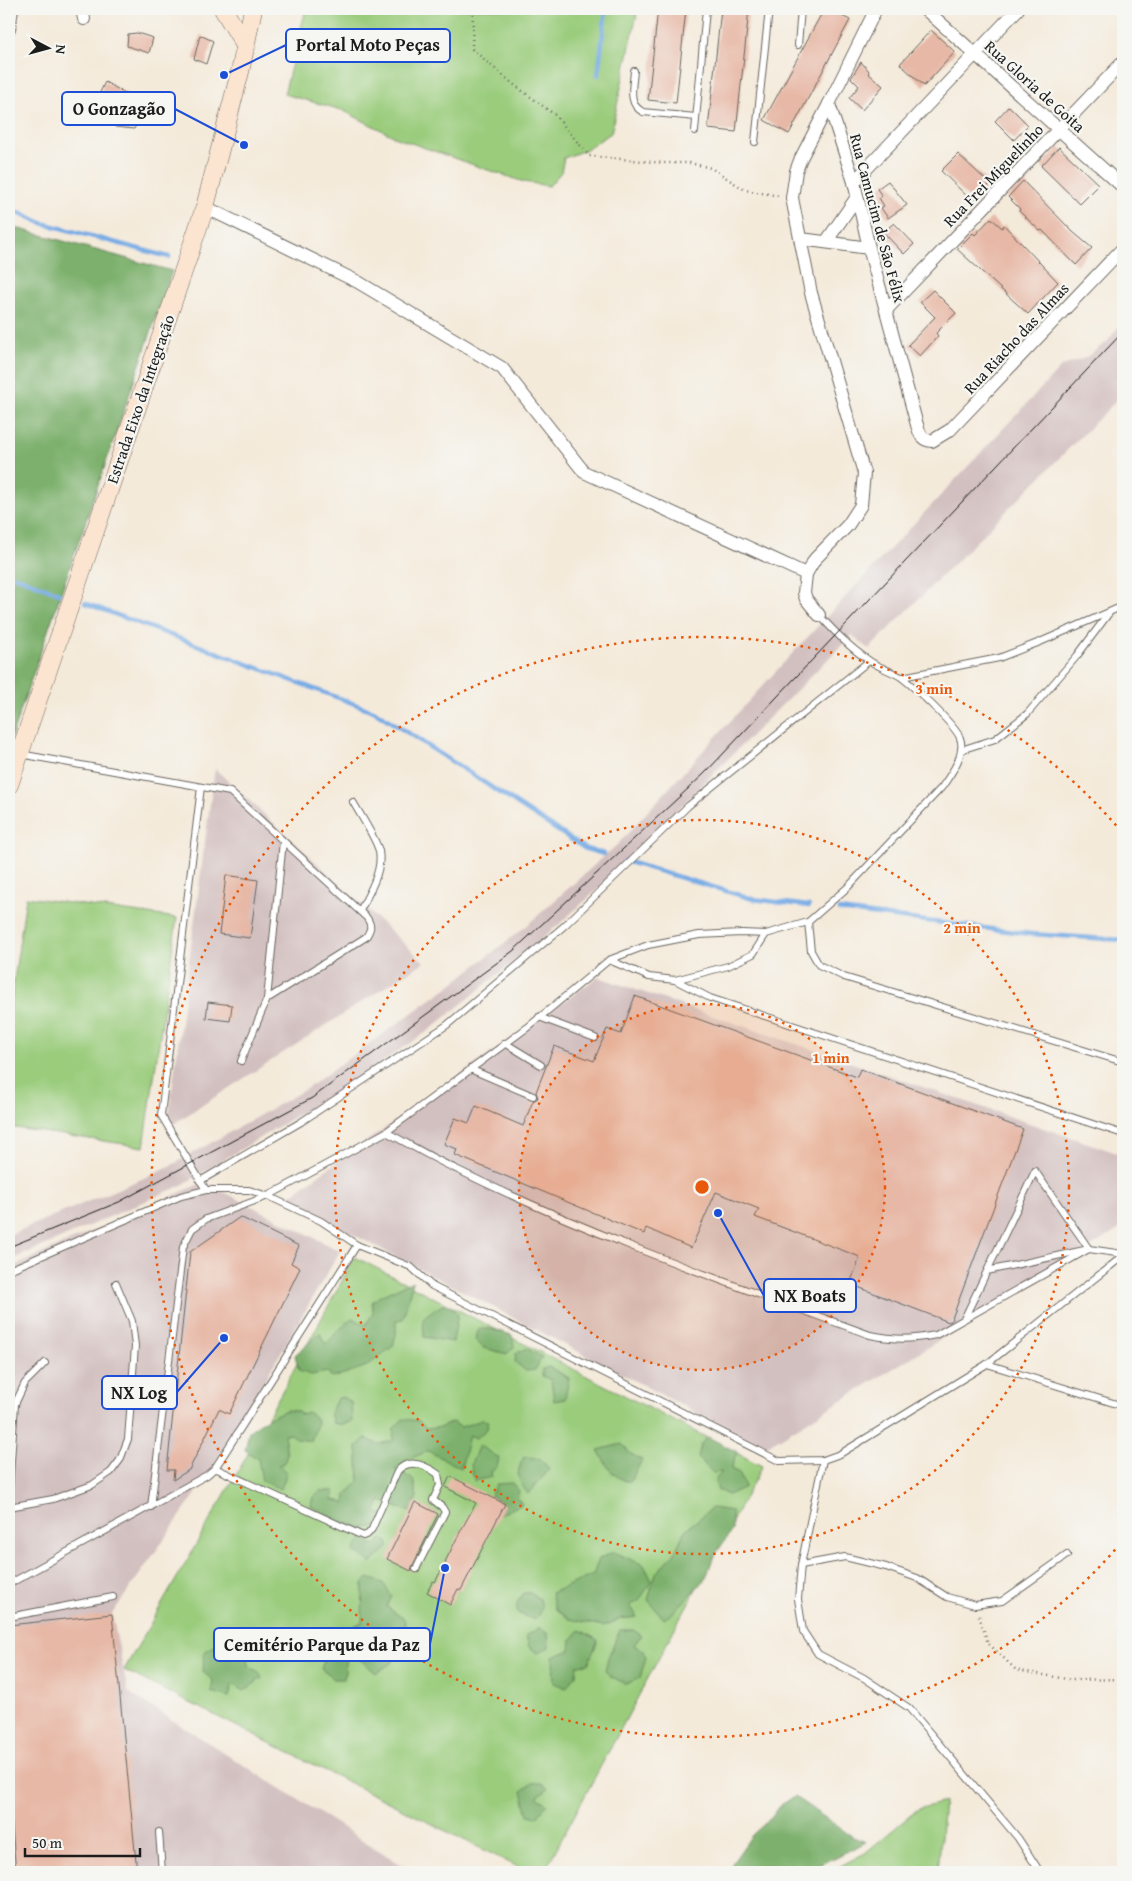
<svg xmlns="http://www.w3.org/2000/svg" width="1132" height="1881" font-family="'Gentium Book Plus',serif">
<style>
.industrial{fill:#d2bfbf}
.green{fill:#9acc7c;stroke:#5b744c}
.forest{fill:#7bb06c;stroke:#4c6644}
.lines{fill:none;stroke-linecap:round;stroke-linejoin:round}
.stream{stroke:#78ace5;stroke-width:4.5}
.building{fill:#e7b8a6}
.lane-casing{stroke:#68645e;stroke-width:8}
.street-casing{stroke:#68645e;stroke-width:14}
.secondary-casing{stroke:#68645e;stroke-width:19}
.path{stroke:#68645e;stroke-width:2.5;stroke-dasharray:1 4;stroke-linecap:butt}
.lane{stroke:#fff;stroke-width:6}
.street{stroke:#fff;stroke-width:12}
.secondary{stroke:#fce5d0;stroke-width:18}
.tram{stroke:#1c1c1c;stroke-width:1}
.ring{fill:none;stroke:#e8590c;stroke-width:2.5;stroke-dasharray:2.5 5}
.labels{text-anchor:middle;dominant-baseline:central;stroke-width:4.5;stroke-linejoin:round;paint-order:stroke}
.street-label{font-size:16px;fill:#1c1c1c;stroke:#f6f6f2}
.centre{fill:#e8590c;stroke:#f6f6f2;stroke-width:2.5}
.ring-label{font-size:15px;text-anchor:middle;font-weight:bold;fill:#e8590c;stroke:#f6f6f2;stroke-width:4.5;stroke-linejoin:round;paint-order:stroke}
.leader{fill:none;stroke:#1d4ed8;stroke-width:2}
.callout-dot{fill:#1d4ed8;stroke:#f6f6f2;stroke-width:2}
.callout{fill:#f6f6f2;stroke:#1d4ed8;stroke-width:2}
.callout-label{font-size:18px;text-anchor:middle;font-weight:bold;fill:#1c1c1c}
</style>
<rect width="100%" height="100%" fill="#f6f6f2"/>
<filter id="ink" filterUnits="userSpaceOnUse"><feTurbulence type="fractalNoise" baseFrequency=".02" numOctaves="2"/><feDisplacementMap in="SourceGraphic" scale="10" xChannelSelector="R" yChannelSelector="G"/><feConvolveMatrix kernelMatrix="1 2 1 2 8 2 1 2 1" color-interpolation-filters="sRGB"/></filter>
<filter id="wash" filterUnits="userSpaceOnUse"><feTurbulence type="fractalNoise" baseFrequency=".0096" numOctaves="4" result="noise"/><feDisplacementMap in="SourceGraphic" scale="20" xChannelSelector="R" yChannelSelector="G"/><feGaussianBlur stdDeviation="1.12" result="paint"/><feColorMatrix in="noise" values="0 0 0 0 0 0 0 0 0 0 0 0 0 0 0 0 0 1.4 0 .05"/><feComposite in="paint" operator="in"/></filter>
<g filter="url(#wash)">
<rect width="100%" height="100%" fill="#f4eada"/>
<g class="industrial">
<polygon points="1123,321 1123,394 869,649 852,635 596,891 557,926 431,1029 357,1079 182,1185 9,1261 9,1235 165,1169 306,1089 448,987 525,927 618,844 789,657 1062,366 1085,358 1107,342"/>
<polygon points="215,769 424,962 167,1128 212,789"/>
<polygon points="598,977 1123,1155 1123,1227 764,1448 285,1199"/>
<polygon points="204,1182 340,1251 211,1472 112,1614 128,1692 413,1872 9,1872 9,1268"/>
</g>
<g class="green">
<polygon points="306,9 638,9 611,133 585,150 564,158 561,172 549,186 524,182 485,169 397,138 342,110 284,94"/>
<polygon points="26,897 177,918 144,1147 9,1127 9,1015"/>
<polygon points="355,1257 762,1466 544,1872 528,1872 124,1670 244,1461"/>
<polygon points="944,1802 938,1872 829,1872 865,1853 918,1809"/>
</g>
<g class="forest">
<polygon points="9,226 172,271 9,744"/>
<path d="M413,1281L403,1319L396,1320V1335L393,1346L367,1366L332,1378L328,1372L311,1375L299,1371L295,1355L320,1333L326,1344C335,1335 342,1326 352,1318L366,1325L373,1313L372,1302L380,1296Z"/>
<polygon points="443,1305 451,1307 458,1314 453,1342 424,1337 423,1318 433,1310"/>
<polygon points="479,1329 490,1329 512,1335 514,1347 507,1354 484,1348 475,1340"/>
<polygon points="527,1349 542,1357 535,1370 526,1371 515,1362 516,1353"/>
<polygon points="549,1367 569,1378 565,1399 554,1401 551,1380 542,1376 542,1369"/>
<polygon points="342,1397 351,1402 352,1421 343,1425 333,1423 330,1413 337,1399"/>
<polygon points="286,1410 296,1411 301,1414 308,1412 316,1418 317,1424 311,1441 297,1439 291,1434 284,1434 287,1455 284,1463 278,1465 287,1472 281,1489 262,1481 258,1459 245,1450 249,1431 266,1419"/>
<polygon points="403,1419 419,1421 427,1429 442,1427 452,1422 461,1427 482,1420 488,1421 487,1429 476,1438 469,1435 461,1468 428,1451 414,1457 395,1469 413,1479 417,1497 410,1512 380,1501 376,1511 384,1516 377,1527 360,1528 340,1521 311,1506 313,1497 319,1491 335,1491 332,1500 340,1501 345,1504 346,1495 359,1481 357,1447 365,1438 378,1444 393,1441 394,1428"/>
<polygon points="708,1437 737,1452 731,1469 739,1473 745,1487 728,1495 718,1490 715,1480 722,1472 713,1473 698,1458 701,1444"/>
<path d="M622,1444L629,1453L642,1460L630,1482C612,1478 607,1466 598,1450Z"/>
<polygon points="479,1445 499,1458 497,1467 491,1472 492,1477 474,1481 471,1464"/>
<path d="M524,1457C537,1457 542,1458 549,1470L528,1494C517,1479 515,1474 524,1457Z"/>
<polygon points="512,1483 519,1491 517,1498 522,1504 499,1515 505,1504 490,1496 497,1484"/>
<polygon points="712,1508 732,1511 732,1530 713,1558 706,1578 674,1612 664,1619 648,1600 656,1573 674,1554 685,1530"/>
<polygon points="362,1538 375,1545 381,1539 388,1542 388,1548 371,1563 354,1551"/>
<polygon points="613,1552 644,1565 652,1581 638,1602 630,1605 637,1617 621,1619 603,1626 569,1619 555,1609 551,1593 593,1575 599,1559"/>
<polygon points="368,1578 383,1583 392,1596 387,1607 404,1619 409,1638 400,1656 391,1652 393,1662 376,1673 349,1650 340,1646 339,1633 362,1622 363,1583"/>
<polygon points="523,1593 530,1593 540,1599 542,1608 535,1620 517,1613 517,1603"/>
<polygon points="540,1628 548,1634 549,1647 538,1653 529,1647 526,1635"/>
<polygon points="580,1630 598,1640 588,1664 577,1665 576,1675 566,1688 554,1683 553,1657 570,1650 571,1640"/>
<polygon points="620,1630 634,1630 641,1636 634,1645 644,1651 646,1657 640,1678 626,1684 610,1676 605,1671 609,1655"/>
<polygon points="223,1641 234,1654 247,1656 248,1666 258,1671 262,1678 244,1691 233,1684 229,1697 211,1692 213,1680 203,1672 204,1652"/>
<path d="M343,1651L347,1656L344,1679H334L321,1669C325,1656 329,1652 343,1651Z"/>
<polygon points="532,1783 541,1783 548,1788 537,1797 547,1804 537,1817 528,1815 522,1791"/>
<polygon points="795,1797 853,1837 866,1842 806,1872 735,1872 731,1865 752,1835 772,1817 782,1803"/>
</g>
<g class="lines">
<g class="stream">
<polyline points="598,75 606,9"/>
<polyline points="9,208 42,223 169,257"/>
<polyline points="9,574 59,593"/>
<polyline points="85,603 376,712 586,849 604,854"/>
<polyline points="625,861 753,899 809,906"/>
<polyline points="839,910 1031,934 1123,940"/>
</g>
</g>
<g id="blocks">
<g class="building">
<polygon points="658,9 686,9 676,103 648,100"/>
<polygon points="721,9 749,9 736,132 708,129"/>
<polygon points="824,9 828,9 850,20 789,134 764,120"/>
<polygon points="931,30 955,52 924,86 900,64"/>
<polygon points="137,33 153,38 149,53 127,46 128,34"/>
<polygon points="200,35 213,41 206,64 194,59"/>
<polygon points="861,62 869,71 868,73 883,86 862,110 849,98 859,86 851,78"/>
<polygon points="105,82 147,105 134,129 115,127 116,120 92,109"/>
<polygon points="1009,106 1028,125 1014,140 995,121"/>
<polygon points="1059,147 1099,185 1080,204 1041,166"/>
<polygon points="958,154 990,184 973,202 941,171"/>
<polygon points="888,181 907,205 888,218 881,208 884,206 879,198 882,196 877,189"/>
<polygon points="1023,181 1073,232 1092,248 1076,265 1042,230 1040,231 1019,211 1020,209 1008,197"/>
<polygon points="991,218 1002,228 1004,225 1058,282 1028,314 957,249 973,233 975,235"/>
<polygon points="894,223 914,244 904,254 883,232"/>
<polygon points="933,290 956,313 936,333 938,336 920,356 908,345 935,317 920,302"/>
<polygon points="226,875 258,880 250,938 219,934"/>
<polygon points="635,996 857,1077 860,1069 1023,1129 951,1321 949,1322 850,1284 860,1257 755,1217 759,1209 716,1192 691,1248 646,1228 644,1234 455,1155 457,1149 444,1144 455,1118 469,1123 476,1106 523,1126 533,1101 538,1098 536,1092 554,1046 594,1061 607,1029 621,1034"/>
<polygon points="208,1002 232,1005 230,1021 206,1018"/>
<polygon points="240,1217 299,1246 291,1263 300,1268 229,1414 219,1409 189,1470 173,1480 174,1470 167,1470 190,1252"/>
<polygon points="450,1476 505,1504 461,1590 458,1589 450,1605 427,1592 433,1581 435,1582 446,1562 445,1562 460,1532 476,1503 445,1487"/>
<polygon points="415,1502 438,1514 412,1567 411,1571 387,1559"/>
<polygon points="112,1614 137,1872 16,1872 9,1794 9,1625"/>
</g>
</g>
</g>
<g filter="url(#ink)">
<use href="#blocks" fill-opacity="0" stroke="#68645e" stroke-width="1"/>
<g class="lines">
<defs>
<g id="lane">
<polyline points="798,45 801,9"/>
<path d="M634,71C633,86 627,104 643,112L696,117"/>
<polyline points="695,131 706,9"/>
<polyline points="755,142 769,9"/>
<polyline points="902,677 999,658 1040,642 1123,606"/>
<polyline points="961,750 995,739 1027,714 1077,656 1109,613"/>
<path d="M20,754L230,792L367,918C372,926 371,929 366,937L267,999L283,841"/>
<polyline points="201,787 161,1115 206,1190"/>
<path d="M353,802C360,814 376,839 379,851C383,872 368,894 360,911"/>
<polyline points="808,922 811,951 819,965 844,977 1123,1062"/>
<polyline points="609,960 649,977 675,980 728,966 753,954 766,934"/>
<polyline points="675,980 710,998 1123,1134"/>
<polyline points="539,1017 595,1038"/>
<polyline points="505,1043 541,1065"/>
<polyline points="241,1061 267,999"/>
<polyline points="470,1069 533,1096"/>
<path d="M386,1132C409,1144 432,1158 456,1169C589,1235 731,1284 870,1335C896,1340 910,1340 936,1335L1089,1249L1123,1254"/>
<polyline points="200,1181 301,1122 447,1025 564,926 688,806 869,661"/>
<polyline points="9,1270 181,1196 206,1190 249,1190 268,1196 321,1221 357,1245 411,1267 432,1286 779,1461 823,1460 840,1454 987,1364 1123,1256"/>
<polyline points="965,1317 1035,1171 1089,1249 987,1271"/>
<polyline points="987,1364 1123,1406"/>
<polyline points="823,1460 801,1565 798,1599 803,1631 818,1654 864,1678 909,1708 1018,1838 1040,1872"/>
<path d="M215,1468L363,1536L368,1534L372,1529L397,1472C408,1457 425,1465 438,1474L440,1485L433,1500L442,1507L445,1512L416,1569"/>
<polyline points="9,1489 15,1404 25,1383 45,1363"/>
<polyline points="9,1507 53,1499 92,1485 111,1472 120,1460 128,1439 135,1346 132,1321 116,1283"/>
<path d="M151,1507L183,1247L192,1229L206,1219L268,1196L386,1132L528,1027L609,960L648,945L699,935L742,933L766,934L808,922L848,887L942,787C951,774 966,754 960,738C956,726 912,685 901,677C890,670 877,667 867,659C849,647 834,631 819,615"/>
<polyline points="801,1565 845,1557 886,1567 917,1578 947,1597 975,1605 1002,1601 1067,1555"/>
<polyline points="9,1584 207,1475 215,1468 228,1448 357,1245"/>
<polyline points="9,1617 113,1597"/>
<polyline points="159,1832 162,1872"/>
</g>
<g id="street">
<polyline points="82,9 84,19"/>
<path d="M876,9L829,104L854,182L869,248L917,425C920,434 921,440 932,441L950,430L1123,248"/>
<polyline points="925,9 1123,187"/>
<polyline points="9,29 12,9"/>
<polyline points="854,182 1018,9"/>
<polyline points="205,207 358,282 502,368 584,472 806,574"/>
<polyline points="801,239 869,248"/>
<polyline points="826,242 857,197"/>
<polyline points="886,310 1123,62"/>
<polyline points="819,615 806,599 804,593 806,574 815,559 848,525 861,505 864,473 811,293 792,198 796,171 801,158 829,104"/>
</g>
<g id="secondary">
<polyline points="223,9 246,47"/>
<polyline points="9,785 205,207 240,72 253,9"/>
</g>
</defs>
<use href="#lane" class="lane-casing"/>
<use href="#street" class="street-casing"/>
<use href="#secondary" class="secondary-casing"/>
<g class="path">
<polyline points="473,9 472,49 513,84 555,115 589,156 664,163 690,163 711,168 745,190 779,196"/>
<polyline points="979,1616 988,1643 1016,1670 1072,1680 1123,1679"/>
</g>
<use href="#lane" class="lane"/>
<use href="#street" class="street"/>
<use href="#secondary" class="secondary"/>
<polyline class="tram" points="9,1247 119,1202 312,1098 513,951 705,773 1123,332"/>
</g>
</g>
<circle cx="702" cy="1187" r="183" fill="#e8590c" fill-opacity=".12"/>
<g class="ring">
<circle cx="702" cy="1187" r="183"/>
<circle cx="702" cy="1187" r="367"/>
<path d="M1120 1544A550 550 0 1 1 1120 830"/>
</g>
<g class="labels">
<g class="street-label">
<text transform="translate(1035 86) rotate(42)">Rua Gloria de Goita</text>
<text transform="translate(993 175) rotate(-46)">Rua Frei Miguelinho</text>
<text transform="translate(878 218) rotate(75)">Rua Camucim de São Félix</text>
<text transform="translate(1016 338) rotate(-47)">Rua Riacho das Almas</text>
<text transform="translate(140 399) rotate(-71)">Estrada Eixo da Integração</text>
</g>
</g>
<circle cx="702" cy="1187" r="8" class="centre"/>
<g class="ring-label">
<text x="934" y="694">3 min</text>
<text x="962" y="933">2 min</text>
<text x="831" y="1063">1 min</text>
</g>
<path class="leader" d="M224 75L286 45M244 145L175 109M718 1213L764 1296M224 1338L177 1392M445 1568L430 1644"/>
<g class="callout-dot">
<circle cx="224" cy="75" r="5"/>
<circle cx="244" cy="145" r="5"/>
<circle cx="718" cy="1213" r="5"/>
<circle cx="224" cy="1338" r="5"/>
<circle cx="445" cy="1568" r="5"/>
</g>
<g class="callout">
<rect x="286" y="29" width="164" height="33" rx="5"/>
<rect x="62" y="92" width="113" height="33" rx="5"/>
<rect x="764" y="1279" width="92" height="33" rx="5"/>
<rect x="102" y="1376" width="75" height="33" rx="5"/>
<rect x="214" y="1628" width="216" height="33" rx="5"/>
</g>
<g class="callout-label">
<text x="368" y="51">Portal Moto Peças</text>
<text x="119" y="115">O Gonzagão</text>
<text x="810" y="1302">NX Boats</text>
<text x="139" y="1399">NX Log</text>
<text x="322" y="1651">Cemitério Parque da Paz</text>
</g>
<rect width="1132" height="1881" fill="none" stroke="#f6f6f2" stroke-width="30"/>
<g transform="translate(48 48) rotate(96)" stroke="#f6f6f2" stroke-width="4" paint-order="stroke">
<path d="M0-4L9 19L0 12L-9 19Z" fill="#1c1c1c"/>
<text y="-8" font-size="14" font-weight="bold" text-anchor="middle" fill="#1c1c1c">N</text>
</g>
<path d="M25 1848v8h115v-8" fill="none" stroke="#1c1c1c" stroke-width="2.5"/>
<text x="32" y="1848" font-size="15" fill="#1c1c1c" stroke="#f6f6f2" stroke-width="4" paint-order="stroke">50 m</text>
</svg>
